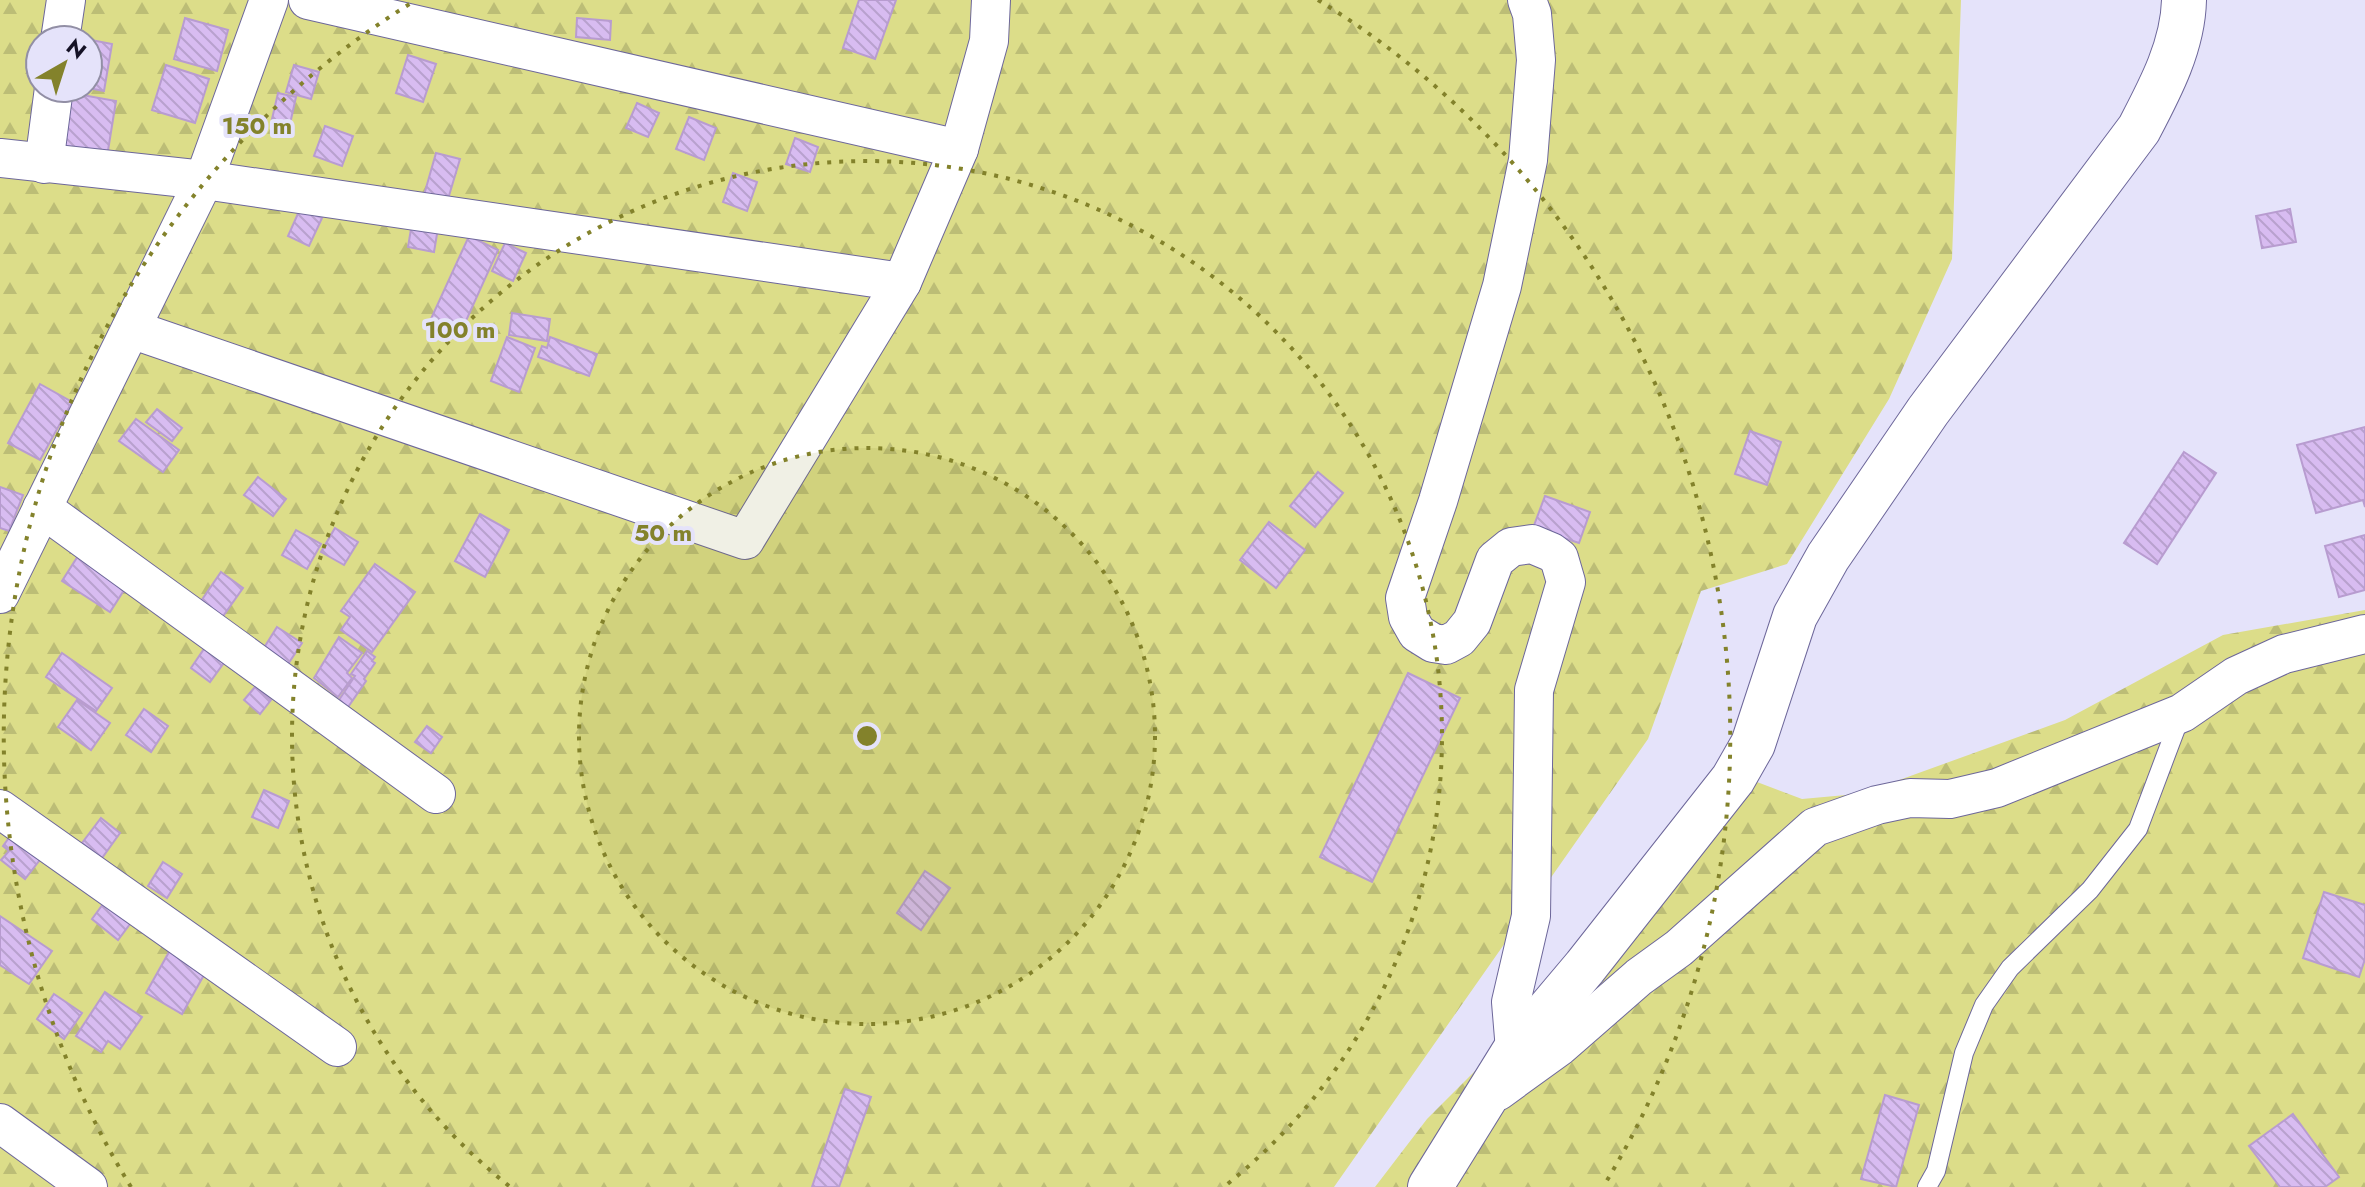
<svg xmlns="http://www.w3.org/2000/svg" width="2365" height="1187" font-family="Jost,sans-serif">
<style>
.forest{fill:url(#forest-firs);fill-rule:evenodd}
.building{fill:url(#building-back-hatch);stroke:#b89cd0;stroke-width:2}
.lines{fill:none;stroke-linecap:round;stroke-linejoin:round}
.service-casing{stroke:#6d679a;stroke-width:20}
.minor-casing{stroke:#6d679a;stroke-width:40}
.tertiary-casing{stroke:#6d679a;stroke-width:46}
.service{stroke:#fff;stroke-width:18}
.minor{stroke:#fff;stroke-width:38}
.tertiary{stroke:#fff;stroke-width:44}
.ring{fill:none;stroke:#83822b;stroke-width:4;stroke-dasharray:4 8}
.centre{fill:#83822b;stroke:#e5e3fa;stroke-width:4}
.ring-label{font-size:24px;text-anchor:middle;font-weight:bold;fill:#83822b;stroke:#e5e3fa;stroke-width:8;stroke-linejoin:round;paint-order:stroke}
</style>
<defs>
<pattern id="forest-firs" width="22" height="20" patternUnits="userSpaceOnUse" patternTransform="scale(2)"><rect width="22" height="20" fill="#dcdd89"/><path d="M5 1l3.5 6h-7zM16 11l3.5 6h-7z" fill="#bcbd76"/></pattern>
<pattern id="building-back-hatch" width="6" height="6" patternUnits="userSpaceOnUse" patternTransform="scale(2)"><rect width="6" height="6" fill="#d8bcf1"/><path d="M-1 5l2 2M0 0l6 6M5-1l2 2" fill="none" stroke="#b8a1ce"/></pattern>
</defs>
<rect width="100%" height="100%" fill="#e5e3fa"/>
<g class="forest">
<path d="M0,0H1961L1952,259L1889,399L1787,564L1701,591L1648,739L1334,1187H0ZM40,40H88V88H40Z"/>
<polygon points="2365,610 2365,1187 1375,1187 1427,1119 1482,1064 1736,774 1802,799 1846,795 1891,783 2065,720 2223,635"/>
</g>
<g class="building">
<polygon points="859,0 896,0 875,59 843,48"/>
<polygon points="185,18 228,30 217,71 174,59"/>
<polygon points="577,18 611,21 610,40 576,37"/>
<polygon points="81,38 112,44 104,91 88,88 88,40 81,40"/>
<polygon points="408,55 436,64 423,102 396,93"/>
<polygon points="166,65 209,79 195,123 152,110"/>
<polygon points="294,65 319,72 311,99 286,92"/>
<polygon points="71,93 116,101 106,163 60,154"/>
<polygon points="278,93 296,97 290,124 272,119"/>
<polygon points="637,103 659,113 648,137 626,128"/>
<polygon points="689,117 716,128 704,160 676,149"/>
<polygon points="325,126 353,136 342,166 314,156"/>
<polygon points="795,138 818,147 810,172 786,164"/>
<polygon points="436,153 460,159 445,209 422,202"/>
<polygon points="733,173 757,182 747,211 723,202"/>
<polygon points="300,209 322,218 309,246 288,236"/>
<polygon points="2290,209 2296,242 2262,248 2256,216"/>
<polygon points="412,223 438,228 434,252 408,247"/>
<polygon points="469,236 498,250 460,334 430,321"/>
<polygon points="505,243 526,253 513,281 492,271"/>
<polygon points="512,313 550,319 547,341 509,335"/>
<polygon points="507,337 535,348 519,392 491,381"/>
<polygon points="550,337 597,354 589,376 538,357 542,346 547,348"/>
<polygon points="40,384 72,402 40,460 8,443"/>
<polygon points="157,409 182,428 172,441 146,422"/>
<polygon points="136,419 179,450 163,472 119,441"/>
<polygon points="2365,427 2365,507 2363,500 2316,513 2297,445"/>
<polygon points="1750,431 1781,442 1767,485 1735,474"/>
<polygon points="2184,452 2216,473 2157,564 2124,543"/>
<polygon points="1318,472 1343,493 1315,527 1290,506"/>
<polygon points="258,477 286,499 273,516 244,495"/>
<polygon points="0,487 23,495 9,531 0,528"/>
<polygon points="1545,496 1590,512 1579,543 1533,528"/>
<polygon points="480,514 509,530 485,577 455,561"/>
<polygon points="1269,522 1305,550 1276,588 1240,560"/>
<polygon points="335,528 358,542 344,565 321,552"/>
<polygon points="296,530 321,544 307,569 282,555"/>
<polygon points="2365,535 2365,590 2339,597 2325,546"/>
<polygon points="78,556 126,587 110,612 62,581"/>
<polygon points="375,564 415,592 372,652 341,630 350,617 341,611"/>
<polygon points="221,572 243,588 221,619 199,604"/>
<polygon points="277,627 302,643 286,667 262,651"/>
<polygon points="339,637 362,653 347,673 352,678 338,697 314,678"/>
<polygon points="206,646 226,660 210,682 191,668"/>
<polygon points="367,651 375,657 372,661 375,663 364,679 366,681 346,710 337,703 355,676 351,674"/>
<polygon points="62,653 112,688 96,711 46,677"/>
<polygon points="1408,673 1460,698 1372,882 1320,857"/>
<polygon points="255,687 271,700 260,714 244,700"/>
<polygon points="77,700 110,723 91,750 58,727"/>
<polygon points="144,709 168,726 151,752 126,735"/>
<polygon points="427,726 442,737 431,753 415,742"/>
<polygon points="264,790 289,801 278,828 252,817"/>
<polygon points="101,818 120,833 102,858 82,843"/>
<polygon points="16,828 46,852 25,879 1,860 9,851 3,846"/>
<polygon points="163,862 182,874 167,898 148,886"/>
<polygon points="925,871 950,888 921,930 897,913"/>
<polygon points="2324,892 2365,905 2365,959 2359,977 2303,958"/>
<polygon points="109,896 136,916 118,940 92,919"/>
<polygon points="0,916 52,951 29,984 0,965"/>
<polygon points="173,945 209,966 182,1014 146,993"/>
<polygon points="105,992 142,1017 120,1049 108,1041 101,1052 76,1036"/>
<polygon points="54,994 82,1013 64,1039 37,1019"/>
<polygon points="845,1089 871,1097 839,1187 812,1187"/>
<polygon points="1885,1095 1919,1105 1896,1187 1861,1179"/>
<polygon points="2293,1114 2339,1177 2325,1187 2280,1187 2249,1146"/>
</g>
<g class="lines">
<defs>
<polyline id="service" points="1927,1187 1936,1171 1964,1053 1984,1005 2010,968 2090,890 2138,829 2181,715"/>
<g id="minor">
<polyline points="308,0 959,149"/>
<polyline points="60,40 66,0"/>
<polyline points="0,158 204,180 902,282"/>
<polyline points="44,164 54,88"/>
<polyline points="131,329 745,540 902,282 959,149 989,41 991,0"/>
<polyline points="42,508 436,794"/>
<polyline points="0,594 204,180 269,0"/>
<polyline points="0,809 337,1047"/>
<polyline points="1515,1050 1511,1002 1531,916 1534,690 1566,582 1559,558 1551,552 1532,544 1511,547 1495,560 1472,622 1459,638 1446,645 1433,643 1417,633 1408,617 1405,598 1438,501 1502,286 1528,160 1536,60 1532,14 1527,0"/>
<polyline points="1498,1091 1560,1046 1639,977 1679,948 1815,827 1877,805 1910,798 1950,799 1997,788 2182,713 2236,676 2284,654 2365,634"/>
<polyline points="0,1123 88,1187"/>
</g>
<path id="tertiary" d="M1430,1187L1515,1050L1585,967L1733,779L1753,744L1795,616L1828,557L1928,411L2139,129C2160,89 2183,46 2184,0"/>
</defs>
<use href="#service" class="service-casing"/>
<use href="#minor" class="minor-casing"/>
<use href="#tertiary" class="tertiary-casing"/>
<use href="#service" class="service"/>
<use href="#minor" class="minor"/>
<use href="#tertiary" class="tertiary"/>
</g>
<circle cx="867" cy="736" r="288" fill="#83822b" fill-opacity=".12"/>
<g class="ring">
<circle cx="867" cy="736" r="288"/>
<path d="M509 1186A575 575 0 1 1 1225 1186"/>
<path d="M131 1187A863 863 0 0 1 416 0M1318 0A863 863 0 0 1 1603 1187"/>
</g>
<circle cx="867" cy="736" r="12" class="centre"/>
<g class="ring-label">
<text x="257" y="134">150 m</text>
<text x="460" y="338">100 m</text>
<text x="663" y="541">50 m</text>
</g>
<g transform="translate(64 64) rotate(39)"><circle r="38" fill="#e5e3fa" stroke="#928fa5" stroke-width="2"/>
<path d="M0-6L14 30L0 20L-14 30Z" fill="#83822b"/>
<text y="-12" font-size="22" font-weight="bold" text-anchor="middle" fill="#151226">N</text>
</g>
</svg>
